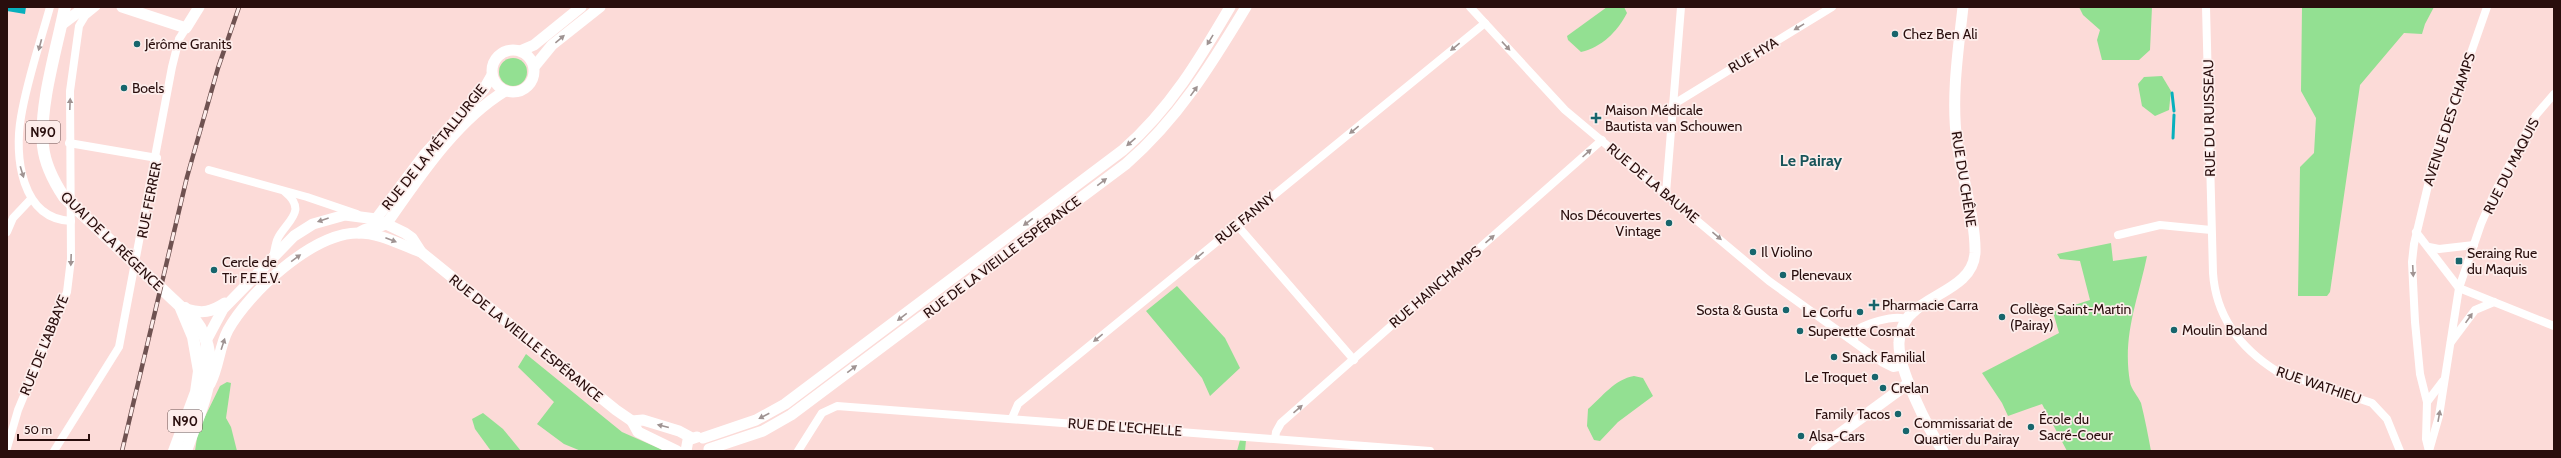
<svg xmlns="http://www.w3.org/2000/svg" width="2561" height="458" font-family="Cabin,sans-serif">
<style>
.green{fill:#93e092}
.water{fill:#08b0bd}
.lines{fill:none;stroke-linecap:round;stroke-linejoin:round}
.stream{stroke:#08b0bd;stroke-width:3}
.street{stroke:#fff;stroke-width:8}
.secondary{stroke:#fff;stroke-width:11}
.primary{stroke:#fff;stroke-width:12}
.rail-casing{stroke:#6f5251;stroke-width:4.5}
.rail{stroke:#fdedeb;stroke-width:3;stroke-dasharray:9;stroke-linecap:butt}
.oneway{fill:#9f9392}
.poi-dot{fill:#17656c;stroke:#fdedeb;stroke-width:1.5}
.labels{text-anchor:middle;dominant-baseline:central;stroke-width:3.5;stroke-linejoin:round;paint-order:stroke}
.shield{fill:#fdedeb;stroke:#695150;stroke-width:1}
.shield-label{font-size:13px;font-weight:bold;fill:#290e0d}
.poi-label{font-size:14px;fill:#290e0d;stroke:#fdedeb;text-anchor:start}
.street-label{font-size:14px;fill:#290e0d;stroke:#fdedeb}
.quarter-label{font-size:16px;font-weight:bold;fill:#185459;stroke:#fdedeb}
</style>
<rect width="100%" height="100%" fill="#fcdbd8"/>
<g class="green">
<path d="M1607,7H1624L1627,13C1617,32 1602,47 1581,52L1568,40L1567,36Z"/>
<polygon points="2079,7 2152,7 2150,50 2139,60 2102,60 2097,40 2100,30 2083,15"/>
<polygon points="2302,7 2434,7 2425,24 2422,34 2404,33 2360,85 2330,292 2327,296 2298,296 2300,167 2314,153 2316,118 2301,91"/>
<circle cx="513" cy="72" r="14"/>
<polygon points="2162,76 2171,91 2169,110 2155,116 2142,106 2138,84 2144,77"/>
<path d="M2111,243L2113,261L2147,256C2138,300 2122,336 2130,382C2131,389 2138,396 2141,403C2145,419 2148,435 2151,451H2067L2042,404L2008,416L2002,403L1982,373L2059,333L2053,312L2090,300L2080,261L2060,259L2057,254Z"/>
<polygon points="1177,286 1225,338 1240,368 1210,396 1202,378 1146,311"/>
<polygon points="526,354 622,432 665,451 581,451 564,444 537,424 554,402 518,367"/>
<path d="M1634,376L1643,378L1653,396L1618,422L1600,441L1594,440L1587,426L1588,409C1602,397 1615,379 1634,376Z"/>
<polygon points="227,382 231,383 226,418 231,427 237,451 195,451 198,431 220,386"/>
<polygon points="483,413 503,429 521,451 491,451 475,429 472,419"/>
<polygon points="1240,440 1246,440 1245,451 1237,451"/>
</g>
<polygon class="water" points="7,7 26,7 25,14 7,11"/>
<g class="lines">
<g class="stream">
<polyline points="2172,93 2174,111"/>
<polyline points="2173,138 2174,115"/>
</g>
<g class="street">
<path d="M50,7C40,43 27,80 21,117C14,156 21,219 71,221"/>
<polyline points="1470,7 1565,110 1769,281 1883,363 1893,368 1904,366"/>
<path d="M2206,7L2213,273C2216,318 2241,349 2278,372L2372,403L2387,419L2400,451"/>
<polyline points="1674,104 1832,7"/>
<polyline points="69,143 157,158"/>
<polyline points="209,170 307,197 357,214"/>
<polyline points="1666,193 1681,7"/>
<polyline points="1237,225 1354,360"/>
<polyline points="7,232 13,218 30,200"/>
<polyline points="2416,232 2459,288"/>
<polyline points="2118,235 2160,225 2211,230"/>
<polyline points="2429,247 2439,249 2474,245"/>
<path d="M273,257C275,251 275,244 278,238C287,221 308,211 285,192"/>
<polyline points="2459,288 2554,326"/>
<path d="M1854,340V333C1861,324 1898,313 1907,320"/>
<polyline points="2451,342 2475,310 2494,302"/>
<polyline points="2427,402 2420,374 2415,322 2412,262 2414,244 2435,156 2487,7"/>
<polyline points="1012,418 1018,404 1485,23"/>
<polyline points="1275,439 1276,432 1281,423 1602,140"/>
<polyline points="7,448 18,410 67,292 71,259 70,91 79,26 85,16 96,7"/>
<polyline points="54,451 119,347 172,67 179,39 186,28"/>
<polyline points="798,451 822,413 837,406 1430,451"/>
<polyline points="2429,451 2439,416 2459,288 2481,224 2494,194 2536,115 2554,94"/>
<polyline points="2429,451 2426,439 2427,402 2443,381"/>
</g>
<g class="secondary">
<polyline points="122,7 186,28 199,7"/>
<polyline points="61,25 85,7"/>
<circle cx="513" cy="71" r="21"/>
<polyline points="520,51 534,45 581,7"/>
<polyline points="534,67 552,45 600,7"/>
<polyline points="376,219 424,155 484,89 492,75"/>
<path d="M359,233C368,225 378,230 387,223C420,176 456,121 505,91"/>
<path d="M186,309C203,314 211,312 225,303"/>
<polyline points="202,376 207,339 223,309 294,236 313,224 345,215 376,219 405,233 412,238 421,252 616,410 632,421 643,420 679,431 692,438"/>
<path d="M210,384C219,367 219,347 228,330C249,292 313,233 358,233C382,233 400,245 421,252"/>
<polyline points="632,421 638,432 677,451"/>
<path d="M703,438L756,420L785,404L1123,150C1170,109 1199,60 1230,7"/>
<path d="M709,449L763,431L791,415L1126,164C1178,119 1211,65 1246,7"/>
<polyline points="686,451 688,440 697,437"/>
<polyline points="1816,451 1909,383"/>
<path d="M1943,451C1928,429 1898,369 1899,343C1899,333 1904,320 1912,313C1932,293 1973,286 1975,253C1976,222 1962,175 1957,143C1951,97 1958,52 1963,7"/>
</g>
<g class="primary">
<path d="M65,7C57,48 39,105 43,146C45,165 54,182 64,197L180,306L193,337L199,371L196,392L174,451"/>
<path d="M185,308C191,313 196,321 200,327C224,369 200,410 186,451"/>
</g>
<defs>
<polyline id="rail" points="122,451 187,177 218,68 239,7"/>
</defs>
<use href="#rail" class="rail-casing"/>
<use href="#rail" class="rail"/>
</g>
<defs><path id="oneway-solid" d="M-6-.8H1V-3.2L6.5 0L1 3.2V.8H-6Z"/></defs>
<g class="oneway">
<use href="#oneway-solid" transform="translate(1799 27) rotate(149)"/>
<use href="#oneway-solid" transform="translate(560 39) rotate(-40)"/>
<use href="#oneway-solid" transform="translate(1210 40) rotate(121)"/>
<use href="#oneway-solid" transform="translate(40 45) rotate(105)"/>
<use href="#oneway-solid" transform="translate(1506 46) rotate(47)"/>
<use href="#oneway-solid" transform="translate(1455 47) rotate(141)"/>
<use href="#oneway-solid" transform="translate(1194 91) rotate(-54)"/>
<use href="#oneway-solid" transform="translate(70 104) rotate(-88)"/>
<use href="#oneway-solid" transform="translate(1354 130) rotate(141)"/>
<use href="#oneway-solid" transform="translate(1131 142) rotate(139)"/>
<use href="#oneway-solid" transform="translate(1587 153) rotate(-42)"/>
<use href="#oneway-solid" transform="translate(22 172) rotate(73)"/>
<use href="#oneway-solid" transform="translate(1102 182) rotate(-37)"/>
<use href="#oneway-solid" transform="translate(323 220) rotate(161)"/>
<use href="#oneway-solid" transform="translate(1028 222) rotate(143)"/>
<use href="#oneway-solid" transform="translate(1717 236) rotate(40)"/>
<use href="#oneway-solid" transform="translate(1490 239) rotate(-41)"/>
<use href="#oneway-solid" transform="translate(391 240) rotate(21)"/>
<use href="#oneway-solid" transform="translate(1199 256) rotate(141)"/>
<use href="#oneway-solid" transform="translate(296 258) rotate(-36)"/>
<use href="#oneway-solid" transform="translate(71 260) rotate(92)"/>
<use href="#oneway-solid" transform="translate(2413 271) rotate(87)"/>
<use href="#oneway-solid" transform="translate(902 317) rotate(143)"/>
<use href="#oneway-solid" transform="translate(2469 318) rotate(-55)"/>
<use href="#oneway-solid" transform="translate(1098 338) rotate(141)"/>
<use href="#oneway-solid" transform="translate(223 344) rotate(-72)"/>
<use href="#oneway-solid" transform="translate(852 369) rotate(-37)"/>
<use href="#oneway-solid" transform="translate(1298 409) rotate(-41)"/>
<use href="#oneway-solid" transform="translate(764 416) rotate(153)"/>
<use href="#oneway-solid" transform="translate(2439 416) rotate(-80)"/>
<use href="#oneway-solid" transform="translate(663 426) rotate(-166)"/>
</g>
<g class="poi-dot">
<circle cx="1895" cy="34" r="4"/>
<circle cx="137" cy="44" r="4"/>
<circle cx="124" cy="88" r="4"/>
<path d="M1594 112h4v4h4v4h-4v4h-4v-4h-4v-4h4z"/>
<circle cx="1669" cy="223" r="4"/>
<circle cx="1753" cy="252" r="4"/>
<rect x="2455" y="257" width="8" height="8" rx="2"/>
<circle cx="214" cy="270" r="4"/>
<circle cx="1783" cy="275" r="4"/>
<path d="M1872 299h4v4h4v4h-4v4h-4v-4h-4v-4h4z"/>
<circle cx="1786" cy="310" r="4"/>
<circle cx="1860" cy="312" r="4"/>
<circle cx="2002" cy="317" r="4"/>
<circle cx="2174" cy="330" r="4"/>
<circle cx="1800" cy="331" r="4"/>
<circle cx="1834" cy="357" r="4"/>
<circle cx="1875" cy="377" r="4"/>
<circle cx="1883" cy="388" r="4"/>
<circle cx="1898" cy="414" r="4"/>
<circle cx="2031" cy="427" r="4"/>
<circle cx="1906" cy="431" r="4"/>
<circle cx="1801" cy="436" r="4"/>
</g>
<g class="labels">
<g class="shield">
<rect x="26" y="121" width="34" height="22" rx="3"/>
<rect x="168" y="410" width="34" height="22" rx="3"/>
</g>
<g class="shield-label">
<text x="43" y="132">N90</text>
<text x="185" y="421">N90</text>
</g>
<g class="poi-label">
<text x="1903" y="34">Chez Ben Ali</text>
<text x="145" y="44">Jérôme Granits</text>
<text x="132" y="88">Boels</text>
<text x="1605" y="110">Maison Médicale<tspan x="1605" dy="16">Bautista van Schouwen</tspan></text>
<text x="1661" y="215" text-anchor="end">Nos Découvertes<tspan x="1661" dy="16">Vintage</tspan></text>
<text x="1761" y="252">Il Violino</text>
<text x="2467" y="253">Seraing Rue<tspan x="2467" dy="16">du Maquis</tspan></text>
<text x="222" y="262">Cercle de<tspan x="222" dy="16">Tir F.E.E.V.</tspan></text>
<text x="1791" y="275">Plenevaux</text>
<text x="1882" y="305">Pharmacie Carra</text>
<text x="2010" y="309">Collège Saint-Martin<tspan x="2010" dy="16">(Pairay)</tspan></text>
<text x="1778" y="310" text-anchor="end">Sosta &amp; Gusta</text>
<text x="1852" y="312" text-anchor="end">Le Corfu</text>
<text x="2182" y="330">Moulin Boland</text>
<text x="1808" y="331">Superette Cosmat</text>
<text x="1842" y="357">Snack Familial</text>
<text x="1867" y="377" text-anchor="end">Le Troquet</text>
<text x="1891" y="388">Crelan</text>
<text x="1890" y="414" text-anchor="end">Family Tacos</text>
<text x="2039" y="419">École du<tspan x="2039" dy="16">Sacré-Coeur</tspan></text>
<text x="1914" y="423">Commissariat de<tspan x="1914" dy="16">Quartier du Pairay</tspan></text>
<text x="1809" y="436">Alsa-Cars</text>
</g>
<g class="street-label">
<text transform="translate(1753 55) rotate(-31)">RUE HYA</text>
<text transform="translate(2209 118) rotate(-91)">RUE DU RUISSEAU</text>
<text transform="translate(2449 119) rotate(-72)">AVENUE DES CHAMPS</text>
<text transform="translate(434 147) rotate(-51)">RUE DE LA MÉTALLURGIE</text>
<text transform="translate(2511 166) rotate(-63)">RUE DU MAQUIS</text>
<text transform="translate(1964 179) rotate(81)">RUE DU CHÊNE</text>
<text transform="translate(1653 183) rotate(40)">RUE DE LA BAUME</text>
<text transform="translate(149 200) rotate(-79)">RUE FERRER</text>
<text transform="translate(1245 218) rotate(-39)">RUE FANNY</text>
<text transform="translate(112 241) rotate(44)">QUAI DE LA RÉGENCE</text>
<text transform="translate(1002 257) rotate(-37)">RUE DE LA VIEILLE ESPÉRANCE</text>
<text transform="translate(1435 287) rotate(-41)">RUE HAINCHAMPS</text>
<text transform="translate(526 338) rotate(39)">RUE DE LA VIEILLE ESPÉRANCE</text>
<text transform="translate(44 345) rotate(-68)">RUE DE L'ABBAYE</text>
<text transform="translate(2319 385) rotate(19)">RUE WATHIEU</text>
<text transform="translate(1125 427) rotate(4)">RUE DE L'ECHELLE</text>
</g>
<g class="quarter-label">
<text x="1811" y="160">Le Pairay</text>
</g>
</g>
<rect width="2561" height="458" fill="none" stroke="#290e0d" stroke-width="16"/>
<path d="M18 434v6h71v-6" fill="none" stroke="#290e0d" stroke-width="2"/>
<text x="24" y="434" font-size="12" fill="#290e0d" stroke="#fdedeb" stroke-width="3" paint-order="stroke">50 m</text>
</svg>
